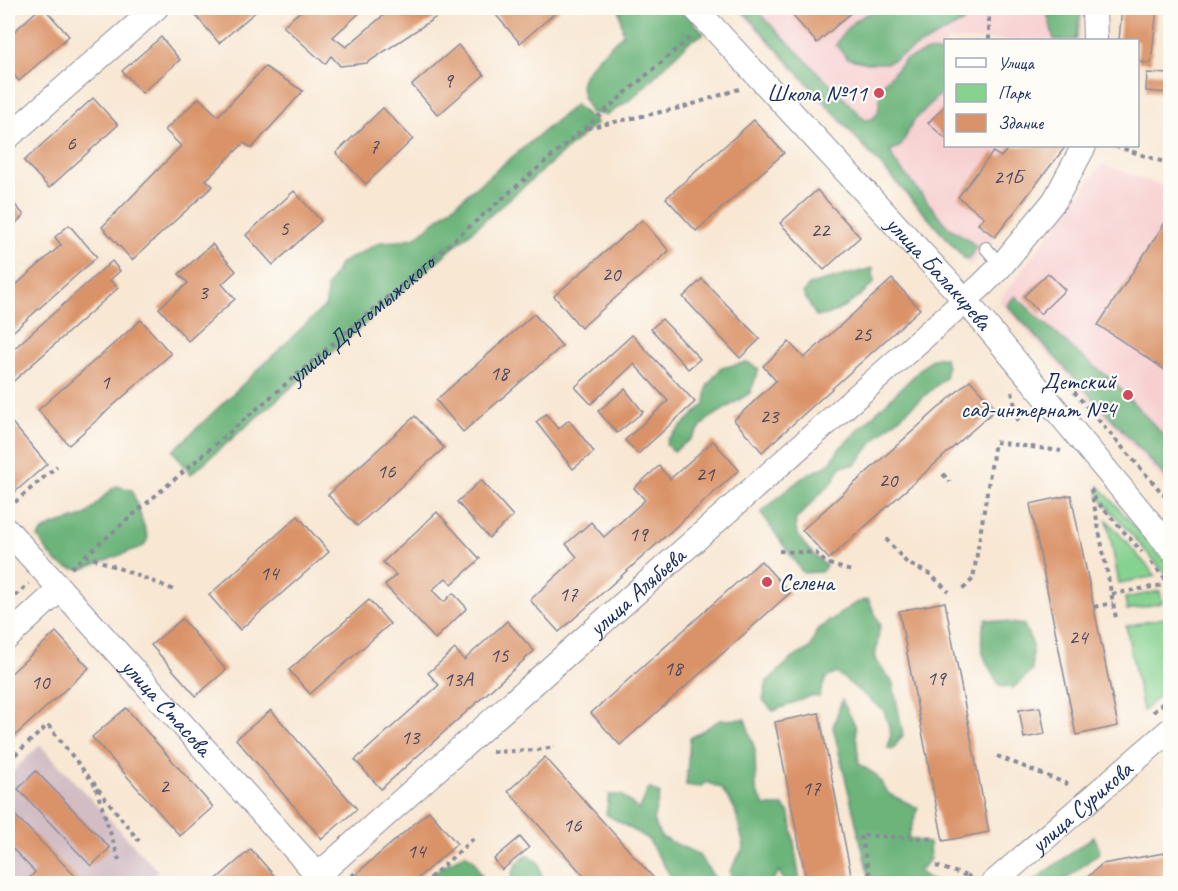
<svg xmlns="http://www.w3.org/2000/svg" width="1178" height="891" font-family="Caveat,sans-serif">
<style>
.built{fill:#f7cfd0}
.industrial{fill:#d2bdc5}
.green{fill:#86d28f;stroke:#508076;stroke-width:1.5}
.forest{fill:#6cb47a;stroke:#44726c;stroke-width:1.5}
.building{fill:#da9368}
.lines{fill:none;stroke-linecap:round;stroke-linejoin:round}
.lane-casing{stroke:#8a8b98;stroke-width:14}
.street-casing{stroke:#8a8b98;stroke-width:26}
.path{stroke:#8a8b98;stroke-width:4;stroke-dasharray:4.5 4.5;stroke-linecap:butt}
.lane{stroke:#fff;stroke-width:12}
.street{stroke:#fff;stroke-width:24}
.poi-dot{fill:#d1495b;stroke:#fdfcf7;stroke-width:2}
.labels{text-anchor:middle;dominant-baseline:central;stroke-width:4.5;stroke-linejoin:round;paint-order:stroke}
.number-label{font-size:21px;fill:#4b4860}
.poi-label{font-size:24px;fill:#1b2f5e;stroke:#fdfcf7;text-anchor:end}
.street-label{font-size:24px;fill:#1b2f5e;stroke:#fdfcf7}
</style>
<rect width="100%" height="100%" fill="#fdfcf7"/>
<filter id="ink" filterUnits="userSpaceOnUse"><feTurbulence type="fractalNoise" baseFrequency=".0167" numOctaves="2"/><feDisplacementMap in="SourceGraphic" scale="12" xChannelSelector="R" yChannelSelector="G"/><feConvolveMatrix kernelMatrix="1 2 1 2 8 2 1 2 1" color-interpolation-filters="sRGB"/></filter>
<filter id="wash" filterUnits="userSpaceOnUse"><feTurbulence type="fractalNoise" baseFrequency=".008" numOctaves="4" result="noise"/><feDisplacementMap in="SourceGraphic" scale="24" xChannelSelector="R" yChannelSelector="G"/><feGaussianBlur stdDeviation="1.35" result="paint"/><feColorMatrix in="noise" values="0 0 0 0 0 0 0 0 0 0 0 0 0 0 0 0 0 1.4 0 .05"/><feComposite in="paint" operator="in"/></filter>
<g filter="url(#wash)">
<rect width="100%" height="100%" fill="#f8e7d3"/>
<g class="built">
<polygon points="736,8 1083,8 1084,14 1079,40 946,40 946,146 1010,146 1001,157 993,152 959,197 984,217 978,225 995,237 970,267"/>
<polygon points="1102,164 1170,189 1170,489 999,301"/>
</g>
<polygon class="industrial" points="40,745 158,871 143,883 8,884 8,776"/>
<g class="green">
<polygon points="1099,486 1170,567 1170,579 1099,497"/>
<polygon points="1107,520 1156,576 1119,583"/>
<polygon points="1160,591 1162,603 1127,610 1125,598"/>
<polygon points="1168,617 1170,620 1170,686 1143,711 1126,626"/>
</g>
<g class="forest">
<path d="M619,8H683L704,34L690,41L633,98L607,115L591,113C586,104 579,92 582,81C587,65 611,46 623,34Z"/>
<polygon points="740,8 754,8 865,120 872,119 878,113 882,85 905,60 928,51 945,53 945,89 913,122 901,146 890,151 895,162 948,227 968,239 976,247 970,258 965,259"/>
<path d="M879,8H910L912,10L919,8H989L887,63H867L847,58L836,45C847,23 858,18 879,8Z"/>
<polygon points="1046,8 1082,8 1076,40 1054,40"/>
<polygon points="575,105 597,123 191,474 173,451 326,305 327,287 341,263 381,242 399,241 416,237"/>
<path d="M873,268L874,283C862,295 834,318 816,316L803,293L809,285Z"/>
<polygon points="1015,296 1081,356 1111,379 1170,442 1170,482 1007,305"/>
<path d="M941,357L945,358L947,367L945,378L878,436L855,465L841,466L833,481L796,519C792,538 814,554 826,566L821,572L803,573L761,513C774,501 787,489 802,478C821,465 826,473 839,449L930,360Z"/>
<polygon points="747,362 759,369 750,393 707,420 691,439 674,451 666,445 668,439 705,404 707,386 721,368"/>
<path d="M117,486L132,490L148,538L144,546L83,569C57,571 51,556 38,537C47,522 70,523 85,515C97,508 103,493 117,486Z"/>
<polygon points="868,599 880,624 875,659 893,683 903,735 892,750 888,748 891,733 884,711 837,673 826,678 819,697 810,696 773,711 763,700 767,682 790,660 810,648 817,630 854,604"/>
<path d="M986,619L1024,625L1032,643V671L1013,688L1000,686C985,662 975,647 986,619Z"/>
<polygon points="842,700 855,725 859,764 876,775 889,794 918,808 908,838 929,843 930,859 919,871 935,883 876,883 868,873 833,727"/>
<polygon points="745,719 755,750 756,791 765,806 783,806 790,814 800,883 785,883 779,871 773,880 773,883 732,883 730,871 744,847 735,809 721,788 707,782 700,787 686,785 690,738 720,720"/>
<polygon points="649,788 660,794 653,820 661,837 698,854 717,881 716,883 675,883 647,838 606,814 609,795 622,795 639,810"/>
<polygon points="1094,836 1100,852 1061,883 1031,883"/>
<polygon points="465,854 474,860 485,883 424,883 438,869"/>
<path d="M529,855L539,863L543,883H511C511,870 517,861 529,855Z"/>
</g>
<g id="blocks">
<g class="building">
<polygon points="40,8 44,8 69,36 19,81 8,68 8,37"/>
<polygon points="194,8 260,8 219,43 191,10"/>
<polygon points="304,8 365,8 333,37 346,47 392,8 446,8 435,18 367,63 340,66 331,56 325,64 283,26"/>
<polygon points="490,8 561,8 520,43"/>
<polygon points="803,8 856,8 817,43 793,16"/>
<polygon points="1122,8 1157,8 1151,63 1138,62 1138,40 1119,40"/>
<polygon points="161,37 180,60 142,93 122,71"/>
<polygon points="458,45 484,75 438,115 412,85"/>
<polygon points="265,67 303,91 252,148 244,143 206,180 213,186 132,260 102,227 181,146 165,130 199,98 218,116"/>
<polygon points="1147,73 1170,74 1170,93 1146,91"/>
<polygon points="93,98 118,125 49,188 24,161"/>
<polygon points="946,105 946,139 928,123"/>
<polygon points="383,108 413,139 366,184 336,153"/>
<polygon points="754,120 784,153 696,231 666,198"/>
<polygon points="1010,146 1066,146 995,237 978,224 984,217 958,197 993,152 1001,157"/>
<polygon points="817,190 860,237 824,270 780,223"/>
<polygon points="294,191 321,221 273,265 246,235"/>
<polygon points="8,197 24,215 8,231"/>
<polygon points="1170,215 1170,373 1098,325"/>
<polygon points="642,220 669,251 581,328 554,296"/>
<polygon points="69,225 97,257 8,336 8,292 61,245 55,237"/>
<polygon points="212,244 236,271 222,284 235,299 188,341 159,308 188,283 179,274"/>
<polygon points="112,261 120,271 110,280 118,288 8,386 8,354"/>
<polygon points="1048,273 1065,290 1040,314 1024,296"/>
<polygon points="702,279 760,339 740,358 683,297"/>
<polygon points="892,279 920,309 762,452 734,420 776,381 763,366 789,342 804,358"/>
<polygon points="534,314 562,346 463,432 436,400"/>
<polygon points="662,319 700,359 688,369 651,329"/>
<polygon points="141,320 171,354 69,445 38,410"/>
<polygon points="632,335 695,402 638,454 625,440 668,401 634,364 591,404 575,387"/>
<polygon points="970,380 996,409 829,559 802,530"/>
<polygon points="625,389 643,412 617,433 598,411"/>
<polygon points="546,414 558,429 569,420 594,452 573,469 536,422"/>
<polygon points="415,416 444,448 357,526 328,495"/>
<polygon points="8,418 47,464 15,492 8,484"/>
<polygon points="713,441 739,470 559,632 530,600 577,557 566,544 591,522 604,537 645,500 634,488 659,466 670,479"/>
<polygon points="481,480 513,516 489,538 457,502"/>
<polygon points="1071,495 1118,726 1076,735 1030,504"/>
<polygon points="437,512 480,559 452,584 446,578 432,590 444,602 453,593 467,608 435,639 385,585 396,575 383,562"/>
<polygon points="298,516 329,552 240,630 209,595"/>
<polygon points="761,561 790,593 620,745 591,713"/>
<polygon points="369,600 390,624 310,694 289,670"/>
<polygon points="945,602 989,832 943,841 899,611"/>
<polygon points="182,619 226,670 196,696 151,645"/>
<polygon points="507,621 534,651 381,789 355,760 439,685 428,673 455,649 464,660"/>
<polygon points="56,632 89,668 8,742 8,676"/>
<polygon points="1040,707 1045,734 1024,738 1019,710"/>
<polygon points="126,708 213,807 180,836 92,737"/>
<polygon points="271,710 357,809 322,839 236,739"/>
<polygon points="819,713 847,854 853,884 807,884 775,722"/>
<polygon points="545,757 659,884 591,884 569,859 508,791"/>
<polygon points="36,771 110,848 91,866 18,789"/>
<polygon points="8,808 83,884 24,884 35,872 8,844"/>
<polygon points="429,811 457,844 411,884 366,884 357,873"/>
<polygon points="520,837 529,848 502,870 494,859"/>
<polygon points="251,849 277,879 272,884 211,884"/>
<polygon points="1170,852 1170,884 1080,884 1102,864"/>
</g>
</g>
</g>
<g filter="url(#ink)">
<use href="#blocks" fill-opacity="0" stroke="#8a8b98" stroke-width="1.5"/>
<g class="lines">
<defs>
<polyline id="lane" points="986,248 1001,266"/>
<g id="street">
<path id="s2" d="M695,8L965,300L1170,547"/>
<polyline points="1094,8 1095,40"/>
<polyline points="8,137 156,8"/>
<path id="s3" d="M8,531L326,884"/>
<polyline points="8,637 60,589"/>
<path id="s4" d="M308,884L981,286L1001,266L1055,200L1084,146"/>
<path id="s5" d="M992,884L1170,730"/>
</g>
</defs>
<use href="#lane" class="lane-casing"/>
<use href="#street" class="street-casing"/>
<g class="path">
<polyline points="989,40 989,8"/>
<polyline points="587,128 684,107 739,89"/>
<polyline points="1115,146 1170,164"/>
<polyline points="1068,385 1170,502"/>
<polyline points="1012,392 1018,421"/>
<polyline points="943,474 950,482"/>
<polyline points="1091,489 1116,618"/>
<polyline points="1093,497 1142,552"/>
<polyline points="8,508 57,466"/>
<polyline points="886,539 907,563 930,574 949,592"/>
<polyline points="779,551 816,553 826,563 851,571"/>
<polyline points="85,555 177,591"/>
<polyline points="1151,562 1170,585"/>
<path id="s1" d="M71,568L692,36"/>
<polyline points="963,589 973,579 995,442 1061,451"/>
<polyline points="1112,594 1169,584"/>
<polyline points="8,602 29,584"/>
<polyline points="1094,607 1113,603"/>
<polyline points="1153,712 1170,697"/>
<polyline points="492,752 537,750 555,747"/>
<polyline points="997,756 1070,785"/>
<polyline points="8,761 48,725 139,841"/>
<polyline points="96,788 119,860"/>
<polyline points="936,866 967,876"/>
<polyline points="352,873 362,884"/>
<polyline points="423,884 474,838"/>
<polyline points="872,884 860,835 931,839"/>
<polyline points="961,884 970,875"/>
</g>
<use href="#lane" class="lane"/>
<use href="#street" class="street"/>
</g>
</g>
<g class="poi-dot">
<circle cx="879" cy="93" r="6"/>
<circle cx="1128" cy="395" r="6"/>
<circle cx="767" cy="582" r="6"/>
</g>
<g class="labels">
<g class="number-label">
<text x="448" y="80">9</text>
<text x="71" y="143">6</text>
<text x="374" y="146">7</text>
<text x="1008" y="177">21Б</text>
<text x="284" y="228">5</text>
<text x="820" y="230">22</text>
<text x="611" y="274">20</text>
<text x="203" y="292">3</text>
<text x="862" y="334">25</text>
<text x="499" y="373">18</text>
<text x="105" y="382">1</text>
<text x="769" y="416">23</text>
<text x="386" y="471">16</text>
<text x="705" y="474">21</text>
<text x="888" y="480">20</text>
<text x="638" y="534">19</text>
<text x="269" y="573">14</text>
<text x="568" y="594">17</text>
<text x="1078" y="637">24</text>
<text x="499" y="655">15</text>
<text x="673" y="668">18</text>
<text x="936" y="678">19</text>
<text x="458" y="679">13А</text>
<text x="40" y="682">10</text>
<text x="410" y="737">13</text>
<text x="164" y="786">2</text>
<text x="811" y="788">17</text>
<text x="572" y="825">16</text>
<text x="416" y="851">14</text>
</g>
<g class="poi-label">
<text x="867" y="93">Школа №11</text>
<text x="1116" y="381">Детский<tspan x="1116" dy="28">сад-интернат №4</tspan></text>
<text x="779" y="582" text-anchor="start">Селена</text>
</g>
<g class="street-label">
<text stroke="none"><textPath href="#s2" startOffset="360">улица Балакирева</textPath></text>
<text stroke="none"><textPath href="#s1" startOffset="382">улица Даргомыжского</textPath></text>
<text stroke="none"><textPath href="#s4" startOffset="440">улица Алябьева</textPath></text>
<text stroke="none"><textPath href="#s3" startOffset="237">улица Стасова</textPath></text>
<text stroke="none"><textPath href="#s5" startOffset="118">улица Сурикова</textPath></text>
</g>
</g>
<rect width="1178" height="891" fill="none" stroke="#fdfcf7" stroke-width="30"/>
<rect x="944" y="39" width="195" height="108" fill="#fdfcf7" stroke="#a3aaba" stroke-width="1.5"/>
<rect x="956" y="58" width="30" height="9" fill="#ffffff" stroke="#a3aaba" stroke-width="1.5"/>
<text x="998" y="69" font-size="18" fill="#1b2f5e">Улица</text>
<rect x="956" y="84" width="30" height="18" fill="#86d28f" stroke="#a3aaba" stroke-width="1.5"/>
<text x="998" y="99" font-size="18" fill="#1b2f5e">Парк</text>
<rect x="956" y="114" width="30" height="18" fill="#da9368" stroke="#a3aaba" stroke-width="1.5"/>
<text x="998" y="129" font-size="18" fill="#1b2f5e">Здание</text>
</svg>
